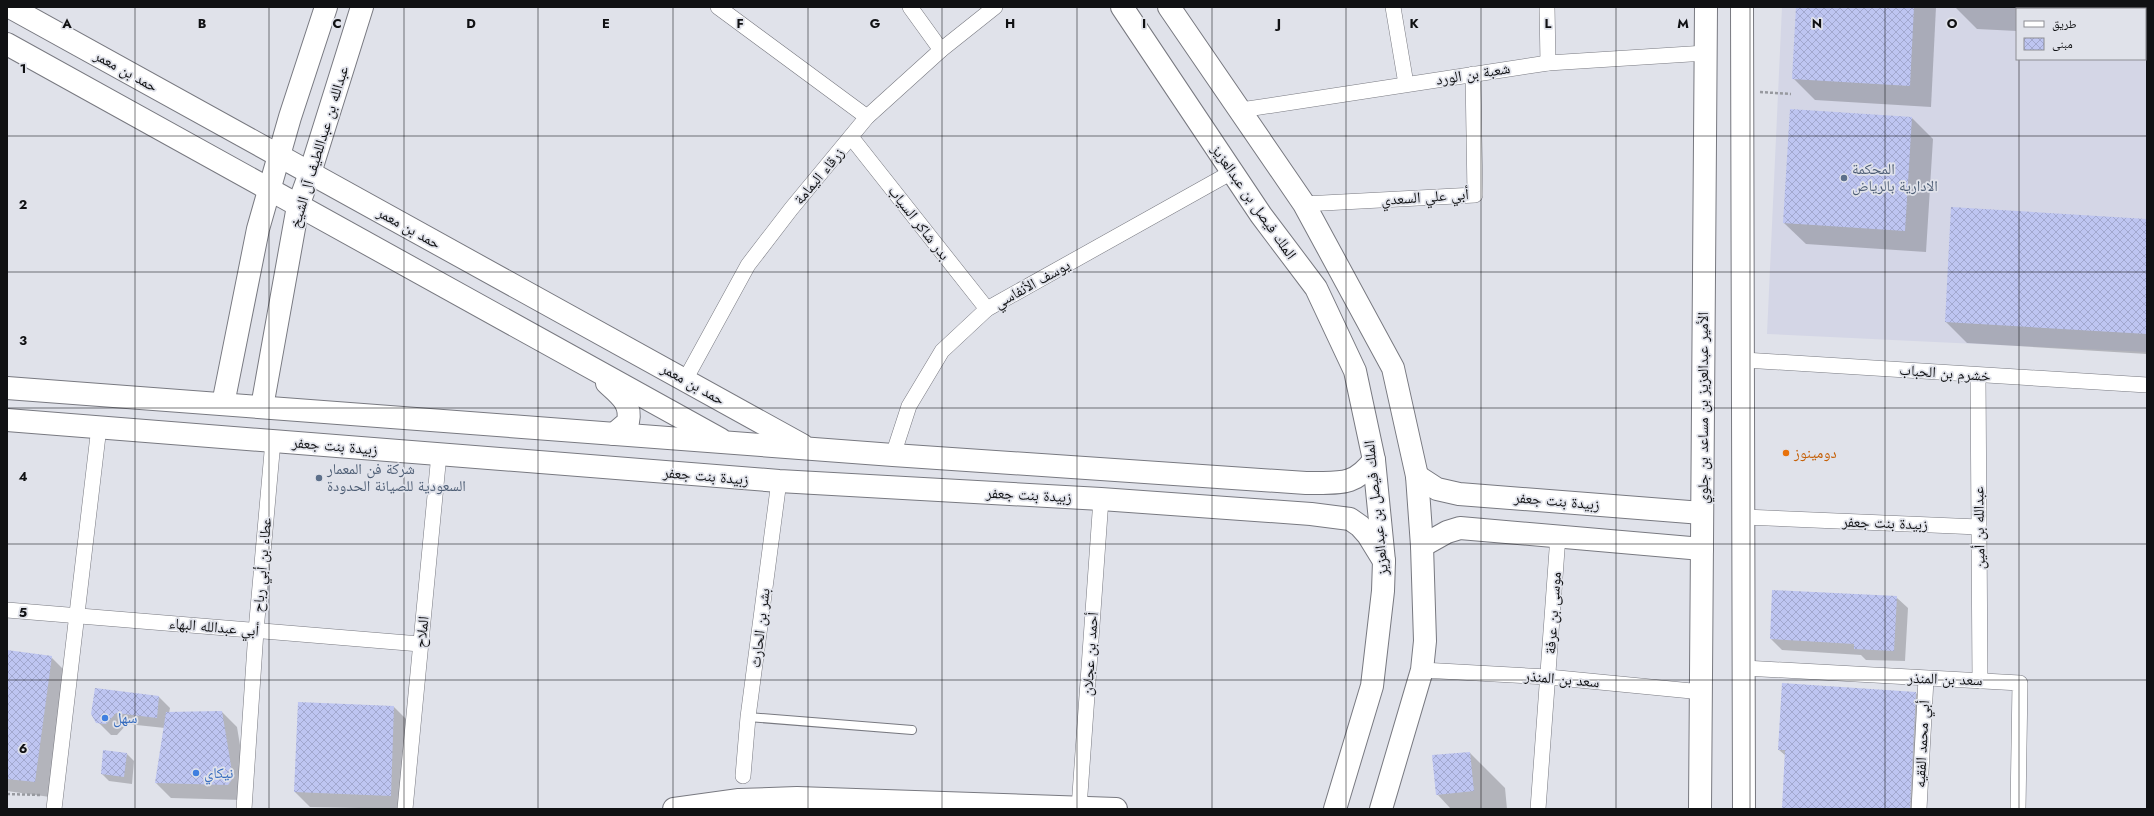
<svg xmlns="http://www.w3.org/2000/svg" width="2154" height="816" font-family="Jost,'Noto Naskh Arabic',sans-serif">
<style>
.built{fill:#d4d6e6;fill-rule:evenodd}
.shadow{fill:#0003}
.building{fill:url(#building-cross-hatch)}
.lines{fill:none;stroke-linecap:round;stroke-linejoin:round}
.lane-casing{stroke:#787980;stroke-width:10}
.street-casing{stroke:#787980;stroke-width:16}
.secondary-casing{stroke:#787980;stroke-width:24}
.primary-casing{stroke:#787980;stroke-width:24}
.path{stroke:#97999f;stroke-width:2.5;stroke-dasharray:3 2;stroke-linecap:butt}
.lane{stroke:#fff;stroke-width:8}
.street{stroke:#fff;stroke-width:15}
.secondary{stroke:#fff;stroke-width:22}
.primary{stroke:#fff;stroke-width:22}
.grid{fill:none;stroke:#101113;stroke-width:1;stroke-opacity:0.55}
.service-dot{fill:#5c6f8a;stroke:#e0e2ea;stroke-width:1.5}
.food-dot{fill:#e8710a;stroke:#e0e2ea;stroke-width:1.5}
.shop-dot{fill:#3f7fe0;stroke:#e0e2ea;stroke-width:1.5}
.labels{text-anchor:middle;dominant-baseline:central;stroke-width:3.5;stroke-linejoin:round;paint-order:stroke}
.street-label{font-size:15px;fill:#101113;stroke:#e0e2ea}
.service-label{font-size:15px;fill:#4e5e75;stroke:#e0e2ea;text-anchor:start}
.food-label{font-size:15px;fill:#c56008;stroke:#e0e2ea;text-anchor:start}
.shop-label{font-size:15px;fill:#366cbe;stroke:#e0e2ea;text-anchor:start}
.grid-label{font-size:13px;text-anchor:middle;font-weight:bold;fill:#101113;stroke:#e0e2ea;stroke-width:3.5;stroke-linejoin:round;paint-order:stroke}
</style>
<defs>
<pattern id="building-cross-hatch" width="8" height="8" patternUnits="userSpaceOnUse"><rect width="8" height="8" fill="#bec5f1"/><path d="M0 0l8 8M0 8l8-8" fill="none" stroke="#a2a8ce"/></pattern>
</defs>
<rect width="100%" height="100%" fill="#e0e2ea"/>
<path class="built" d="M1782,7H2147V352L1767,334ZM2017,9H2145V59H2017Z"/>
<g class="shadow">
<polygon points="1797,7 1936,7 1931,107 1815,100 1793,78"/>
<polygon points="1955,7 2147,7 2147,39 2145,38 2145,9 2017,9 2017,31 1977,29"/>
<polygon points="1912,118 1933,139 1926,252 1806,244 1784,223"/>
<polygon points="2147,220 2147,354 1967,343 1946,322"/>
<polygon points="1896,597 1908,608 1905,661 1866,660 1861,655 1782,650 1771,639"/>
<polygon points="7,651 51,657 66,672 50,797 7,791"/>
<polygon points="1916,693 1931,708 1925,809 1783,809 1786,756 1779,750"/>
<polygon points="159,697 170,708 169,713 222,712 237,727 248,793 243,800 171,798 156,783 165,728 127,724 117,735 111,735 93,717"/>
<polygon points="299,703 394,707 409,722 406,809 310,807 295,792"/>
<polygon points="1470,753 1505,788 1507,809 1451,809 1437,794"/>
<polygon points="127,754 134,761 132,784 109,781 102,774"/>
</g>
<g class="building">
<polygon points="1796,7 1914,7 1910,86 1792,79"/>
<polygon points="1790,109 1912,117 1905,231 1783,223"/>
<polygon points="1951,207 2147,219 2147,334 1945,322"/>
<polygon points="1772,590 1897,596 1894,651 1854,649 1854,644 1770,639"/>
<polygon points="7,650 52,656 35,782 7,779"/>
<polygon points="1782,683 1916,692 1910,809 1782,809 1785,750 1778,750"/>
<polygon points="95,688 159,696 157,718 116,713 106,724 96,723 91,714"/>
<polygon points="298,702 394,706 391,796 294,792"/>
<polygon points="222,711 233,778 228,785 155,783 166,712"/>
<polygon points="103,750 127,753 124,777 101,774"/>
<polygon points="1470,752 1474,791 1436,795 1432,755"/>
</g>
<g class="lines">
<defs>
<polyline id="lane" points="748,717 912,730"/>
<g id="street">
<polyline points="718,7 867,117"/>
<polyline points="910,7 941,50"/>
<polyline points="1393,7 1406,84"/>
<polyline points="1547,7 1548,63"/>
<polyline points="1241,110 1548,63 1706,53"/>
<polyline points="851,137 987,309"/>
<polyline points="1304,204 1475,195 1473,74"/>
<polyline points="1744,360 2147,385"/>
<polyline points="1978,376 1980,681"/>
<polyline points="685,380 748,265 791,209 867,117 941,50 995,7"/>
<polyline points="893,455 909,406 942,351 987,309 1232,172"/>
<polyline points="1744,517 1979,527"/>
<polyline points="7,610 420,644"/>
<polyline points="1744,668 2020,683 2018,809"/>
<polyline points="1422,670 1548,677 1702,692"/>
<polyline points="743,776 748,717 779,481"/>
<polyline points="1079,808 1101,499"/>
<polyline points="54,809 99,427"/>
<polyline points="244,809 256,631 273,441"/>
<polyline points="405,809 439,454"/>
<polyline points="1538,809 1558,536"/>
<polyline points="1919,809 1926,679"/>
</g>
<g id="secondary">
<polyline points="10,7 802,445"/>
<polyline points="7,44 720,439"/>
<path d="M607,383C620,395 632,403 628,422L614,434"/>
<path d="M7,388L893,455L1306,483C1338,482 1353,488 1374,460"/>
<polyline points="223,404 258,229 290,117 326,7"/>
<polyline points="262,407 298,206 310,173 362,7"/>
<polyline points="7,420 779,481 1101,499 1311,514 1350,519 1360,526 1368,535 1384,561"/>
<polyline points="1417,476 1437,489 1459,494 1702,513"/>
<polyline points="1422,546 1447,532 1460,528 1702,549"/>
<polyline points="674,809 739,800 797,798 1116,809"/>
</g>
<g id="primary">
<polyline points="1122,7 1261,215 1316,288 1355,371 1374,460 1384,561 1383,591 1372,686 1335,809"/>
<polyline points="1169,7 1304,204 1393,368 1417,476 1422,546 1425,641 1422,670 1381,809"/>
<polyline points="1742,7 1744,809"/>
<polyline points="1700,809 1706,7"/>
</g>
</defs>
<use href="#lane" class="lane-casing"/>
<use href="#street" class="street-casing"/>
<use href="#secondary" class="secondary-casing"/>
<use href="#primary" class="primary-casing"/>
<g class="path">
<polyline points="1760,92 1791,94"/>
<polyline points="7,794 40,795"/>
</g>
<use href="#lane" class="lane"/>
<use href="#street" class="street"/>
<use href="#secondary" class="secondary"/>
<use href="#primary" class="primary"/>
</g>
<path class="grid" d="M135,7V809M269,7V809M404,7V809M538,7V809M673,7V809M808,7V809M942,7V809M1077,7V809M1212,7V809M1346,7V809M1481,7V809M1616,7V809M1750,7V809M1885,7V809M2019,7V9M2019,59V809M7,136H2147M7,272H2147M7,408H2147M7,544H2147M7,680H2147"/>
<g class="service-dot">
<circle cx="1844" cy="178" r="4"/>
<circle cx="319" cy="478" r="4"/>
</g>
<circle class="food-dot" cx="1786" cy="453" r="4"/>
<g class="shop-dot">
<circle cx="105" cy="718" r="4"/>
<circle cx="196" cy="773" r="4"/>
</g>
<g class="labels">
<g class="street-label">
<text transform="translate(126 71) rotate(29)">حمد بن معمر</text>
<text transform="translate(1473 74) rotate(-9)">شعبة بن الورد</text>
<text transform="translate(319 147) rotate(-73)">عبدالله بن عبداللطيف آل الشيخ</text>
<text transform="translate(819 176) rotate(-50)">زرقاء اليمامة</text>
<text transform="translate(1425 197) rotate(-4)">أبي علي السعدي</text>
<text transform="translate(1254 202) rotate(55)">الملك فيصل بن عبدالعزيز</text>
<text transform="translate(919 223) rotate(52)">بدر شاكر السياب</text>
<text transform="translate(409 228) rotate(29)">حمد بن معمر</text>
<text transform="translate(1032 284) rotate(-29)">يوسف الأنفاسي</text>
<text transform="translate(1945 373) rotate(4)">خشرم بن الحباب</text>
<text transform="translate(693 384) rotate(29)">حمد بن معمر</text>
<text transform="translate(1703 408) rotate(-90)">الأمير عبدالعزيز بن مساعد بن جلوي</text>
<text transform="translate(335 446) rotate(5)">زبيدة بنت جعفر</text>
<text transform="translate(706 476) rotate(5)">زبيدة بنت جعفر</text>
<text transform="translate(1029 495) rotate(3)">زبيدة بنت جعفر</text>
<text transform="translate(1557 501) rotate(5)">زبيدة بنت جعفر</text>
<text transform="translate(1376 508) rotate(-96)">الملك فيصل بن عبدالعزيز</text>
<text transform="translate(1885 523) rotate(2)">زبيدة بنت جعفر</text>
<text transform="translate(1979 528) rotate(-91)">عبدالله بن أمين</text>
<text transform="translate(262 565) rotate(-85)">عطاء بن أبي رباح</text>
<text transform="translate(1553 613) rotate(-86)">موسى بن عرفة</text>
<text transform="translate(214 627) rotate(5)">أبي عبدالله البهاء</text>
<text transform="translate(760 628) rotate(-83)">بشر بن الحارث</text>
<text transform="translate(422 632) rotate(-84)">الملاح</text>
<text transform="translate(1090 654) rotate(-86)">أحمد بن عجلان</text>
<text transform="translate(1562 679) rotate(5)">سعد بن المنذر</text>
<text transform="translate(1945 679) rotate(2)">سعد بن المنذر</text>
<text transform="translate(1922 744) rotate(-87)">أبي محمد الفقيه</text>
</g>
<g class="service-label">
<text x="1852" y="169">المحكمة<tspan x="1852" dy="17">الادارية بالرياض</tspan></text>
<text x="327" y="469">شركة فن المعمار<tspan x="327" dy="17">السعودية للصيانة الحدودة</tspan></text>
</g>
<g class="food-label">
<text x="1794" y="453">دومينوز</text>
</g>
<g class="shop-label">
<text x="113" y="718">سهل</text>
<text x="204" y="773">نيكاي</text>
</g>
</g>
<g class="grid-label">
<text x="67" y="28">A</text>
<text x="202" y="28">B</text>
<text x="337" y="28">C</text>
<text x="471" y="28">D</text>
<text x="606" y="28">E</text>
<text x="740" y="28">F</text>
<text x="875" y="28">G</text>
<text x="1010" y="28">H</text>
<text x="1144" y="28">I</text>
<text x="1279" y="28">J</text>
<text x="1414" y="28">K</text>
<text x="1548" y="28">L</text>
<text x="1683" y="28">M</text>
<text x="1817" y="28">N</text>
<text x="1952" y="28">O</text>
<text x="23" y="73">1</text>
<text x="23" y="209">2</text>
<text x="23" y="345">3</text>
<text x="23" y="481">4</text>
<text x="23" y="617">5</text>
<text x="23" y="753">6</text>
</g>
<rect width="2154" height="816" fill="none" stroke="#101113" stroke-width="16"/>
<rect x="2016" y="8" width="130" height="52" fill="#e0e2ea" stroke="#8d8e94"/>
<rect x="2024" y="21" width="20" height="6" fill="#ffffff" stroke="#8d8e94"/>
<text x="2052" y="28" font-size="12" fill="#101113">طريق</text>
<rect x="2024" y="38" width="20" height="12" fill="url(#building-cross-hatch)" stroke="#8d8e94"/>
<text x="2052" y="48" font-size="12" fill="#101113">مبنى</text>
</svg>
